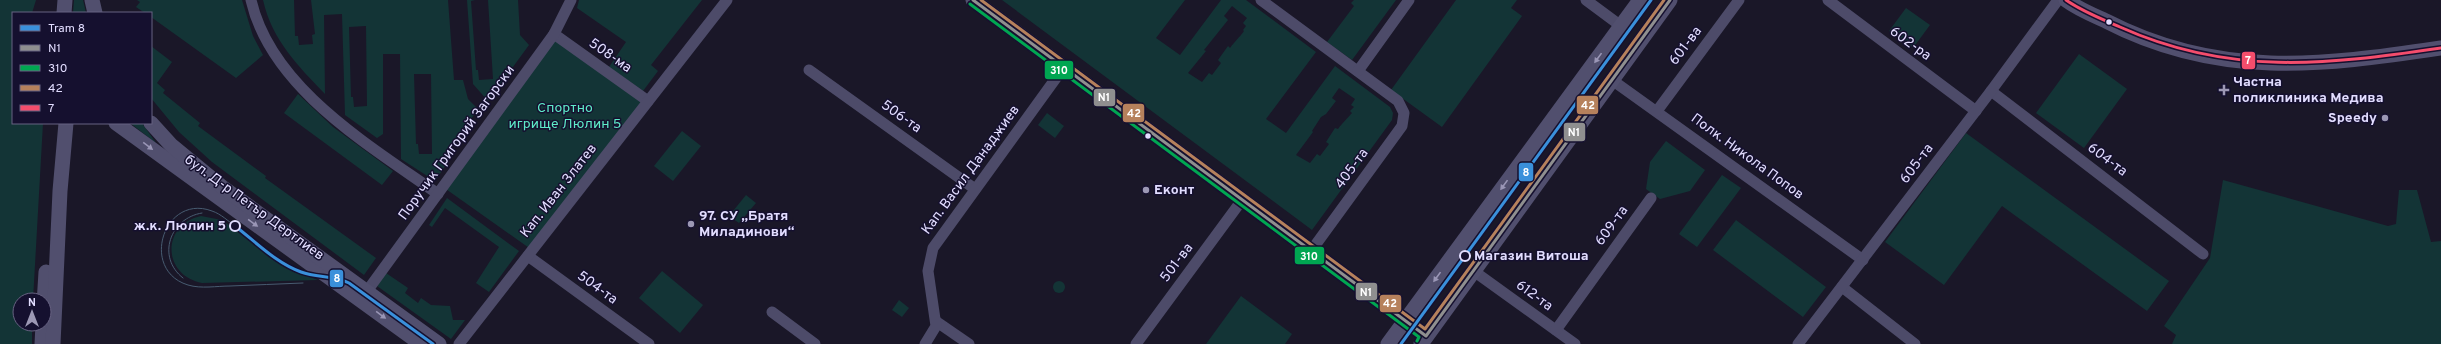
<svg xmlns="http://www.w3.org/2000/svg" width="2441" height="344" font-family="Overpass,sans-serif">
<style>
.green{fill:#133436;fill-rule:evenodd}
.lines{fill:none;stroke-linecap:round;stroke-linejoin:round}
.street{stroke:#4d4b69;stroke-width:11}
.secondary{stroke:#514f6e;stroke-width:15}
.tram{stroke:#475b70;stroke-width:1}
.bus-1-casing{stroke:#15102f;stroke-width:6}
.bus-2-casing{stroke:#15102f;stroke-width:6}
.bus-3-casing{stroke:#15102f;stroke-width:6}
.bus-4-casing{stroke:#15102f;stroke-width:6}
.bus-1{stroke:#8f8f8f;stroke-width:3}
.bus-2{stroke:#00a651;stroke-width:3}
.bus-3{stroke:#b6815c;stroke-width:3}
.bus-4{stroke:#f44d6c;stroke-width:3}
.tram-1-casing{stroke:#15102f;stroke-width:6}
.tram-1{stroke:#3a90db;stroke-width:3}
.oneway{fill:#9a96b6}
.bus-dot{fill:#e2ddff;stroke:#15102f;stroke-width:1.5}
.poi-dot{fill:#9c98b4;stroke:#15102f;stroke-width:1.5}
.stop-dot{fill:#15102f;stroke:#e2ddff;stroke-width:2}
.labels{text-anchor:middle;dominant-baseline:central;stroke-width:3;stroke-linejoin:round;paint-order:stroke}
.street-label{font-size:14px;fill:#e2ddff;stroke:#15102f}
.poi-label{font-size:14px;font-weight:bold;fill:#e2ddff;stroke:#15102f;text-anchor:start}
.park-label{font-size:14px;fill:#5eebc9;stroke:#15102f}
.stop-label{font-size:14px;font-weight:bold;fill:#e2ddff;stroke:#15102f;text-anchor:end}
.line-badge{stroke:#15102f;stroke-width:1.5}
.badge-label{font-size:11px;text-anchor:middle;font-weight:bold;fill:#fff}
</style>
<rect width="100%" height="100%" fill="#1a1728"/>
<g class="green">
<polygon points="0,0 36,0 32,13 13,13 13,123 43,123 33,300 20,300 20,324 32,324 32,344 0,344"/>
<polygon points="74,0 83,0 86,13 73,13"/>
<polygon points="137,0 242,0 253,36 263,55 236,78 151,17 151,13 145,13 136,7 140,2"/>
<path d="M263,0H294L295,36H298L299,45L313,44L312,35L315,34L311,0H448L454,80H463L468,99L478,109L450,149L454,153L435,181L401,159L400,54H383V134L377,138L345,115L342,14L324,15L325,94C298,66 272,40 263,0ZM366,26L367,106L354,107L353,97H351L349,27ZM414,74H431L432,154H419L418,144H416Z"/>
<polygon points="467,0 475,0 471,1 476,70 478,70 479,80 493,79 488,0 518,0 520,35 529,45 488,101 473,84"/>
<polygon points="579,0 702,0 651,65 658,71 643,91 609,67 626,42 577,8"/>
<path d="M1002,0H1185L1156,38L1180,55L1221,0H1246L1316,52L1266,119L1286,133L1335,66L1390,107L1393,113L1392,120L1312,230ZM1232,6L1247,18L1243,23L1246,26L1243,30L1244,31C1239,38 1235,41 1230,48L1228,46L1218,60L1221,63L1212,75L1209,73L1202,82L1188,73L1206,51L1204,50L1228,20L1224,16ZM1339,88L1355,99L1351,105L1354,107L1350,111L1352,113C1347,119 1343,122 1338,129L1335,128L1326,142L1329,144L1320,156L1317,154L1310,163L1296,155L1313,132L1312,131L1321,117L1326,114L1336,101L1332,98Z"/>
<polygon points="1354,0 1396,0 1352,60 1327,42 1354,6 1351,3"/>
<polygon points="1456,0 1517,0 1511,8 1522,16 1442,127 1391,90"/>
<polygon points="1906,8 1930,25 1913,48 1889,31"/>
<polygon points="554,34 648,101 532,250 443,187"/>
<polygon points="151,46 172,62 157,83 165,90 163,93 200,123 198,126 266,176 265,178 376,258 364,275 212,162 179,132 151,98"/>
<polygon points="2079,54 2127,89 2084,148 2036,113"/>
<polygon points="298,94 333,127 393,171 382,185 284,113"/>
<polygon points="1047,113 1064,126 1055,138 1038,125"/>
<polygon points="130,123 142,123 156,143"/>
<polygon points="682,131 701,146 673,181 654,166"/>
<polygon points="1966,133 2169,281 2147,311 2002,206 1944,285 1885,242"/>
<polygon points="1666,141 1705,170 1690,191 1660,199 1646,189 1650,162"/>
<polygon points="1722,175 1741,188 1697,247 1679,234"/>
<polygon points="2223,180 2388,226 2396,224 2399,190 2417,190 2431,242 2441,241 2441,344 2172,344 2176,335 2164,326 2210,258"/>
<polygon points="746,195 756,203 739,223 729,216"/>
<polygon points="447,198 519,251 489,292 476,283 499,247 445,208 432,227 429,225"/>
<path d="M201,216L222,220L287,268L318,280L202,283C162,275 161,225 201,216Z"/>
<polygon points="1736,220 1826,287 1803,317 1713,250"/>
<polygon points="662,271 703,305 680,333 639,298"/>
<polygon points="386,273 408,288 405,293 418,303 421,298 431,305 450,306 453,320 465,320 451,339 377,286"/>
<circle cx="1059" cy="287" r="6"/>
<polygon points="1241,296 1292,334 1285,344 1206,344"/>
<polygon points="899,300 909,308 902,317 892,310"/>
</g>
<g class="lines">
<g class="street">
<path d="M251,0C271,88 369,145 438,194"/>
<polyline points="1261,0 1398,101 1404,113 1402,126 1311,251"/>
<polyline points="1586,0 1621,26"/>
<polyline points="1828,0 1976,111"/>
<polyline points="554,34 648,101"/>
<polyline points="809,70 975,189"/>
<polyline points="1358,71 1409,0"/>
<polyline points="1612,80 1863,260"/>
<polyline points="1991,91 2203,254"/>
<polyline points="1657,111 1739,0"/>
<polyline points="528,256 649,344"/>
<polyline points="1475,272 1575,344"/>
<polyline points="1842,287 1915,344"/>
<polyline points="362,298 554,34 571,0"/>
<polyline points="772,312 815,344"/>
<polyline points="937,322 969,344"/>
<polyline points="1556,330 1651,198"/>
<polyline points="459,344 727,0"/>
<polyline points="925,344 936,326 928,271 933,248 1064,67"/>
<polyline points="1136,344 1242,200"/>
<polyline points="1798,344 1991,91 2058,0"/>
</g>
<g class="secondary">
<polyline points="92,0 95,13"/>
<polyline points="973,0 1426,336"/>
<path d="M2066,0C2078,9 2093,15 2106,21C2218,79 2321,66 2441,48"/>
<polyline points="64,13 65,0"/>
<polyline points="116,123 421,344"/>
<polyline points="151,123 171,145 222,187 439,344"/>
<polyline points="44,304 46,272"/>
<polyline points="42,344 43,324"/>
<polyline points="53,344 60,191 66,123"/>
<polyline points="1388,344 1640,0"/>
<polyline points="1421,344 1670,0"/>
</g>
<g class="tram">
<path d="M235,226C228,221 221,214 212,211C164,193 139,270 188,285C201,289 217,286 230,286C254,285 279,284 303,283"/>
<path d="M183,278C156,257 170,218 202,213"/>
</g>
<defs>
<polyline id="bus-1" points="973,0 1426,336 1670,0"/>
<polyline id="bus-2" points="970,4 1419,337 1417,341"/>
<polyline id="bus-3" points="981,0 1425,329 1664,0"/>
<path id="bus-4" d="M2066,0C2083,12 2102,19 2120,27C2229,76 2326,65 2441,48"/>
</defs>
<use href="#bus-1" class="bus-1-casing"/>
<use href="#bus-2" class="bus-2-casing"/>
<use href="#bus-3" class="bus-3-casing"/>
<use href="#bus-4" class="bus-4-casing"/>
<use href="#bus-1" class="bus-1"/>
<use href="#bus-2" class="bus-2"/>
<use href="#bus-3" class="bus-3"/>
<use href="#bus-4" class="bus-4"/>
<defs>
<g id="tram-1">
<path d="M235,226C256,242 276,263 301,272C317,278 334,275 349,283L433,344"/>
<polyline points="1401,344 1651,0"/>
</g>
</defs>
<use href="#tram-1" class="tram-1-casing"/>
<use href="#tram-1" class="tram-1"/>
</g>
<defs><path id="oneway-solid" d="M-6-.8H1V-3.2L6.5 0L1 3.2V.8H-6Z"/></defs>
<g class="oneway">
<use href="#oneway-solid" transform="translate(1598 58) rotate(126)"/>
<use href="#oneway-solid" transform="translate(148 146) rotate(37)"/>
<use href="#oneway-solid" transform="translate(1504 185) rotate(126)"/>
<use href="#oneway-solid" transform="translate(253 223) rotate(36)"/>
<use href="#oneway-solid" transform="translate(1437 277) rotate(126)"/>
<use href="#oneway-solid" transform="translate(381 315) rotate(36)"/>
</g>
<g class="bus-dot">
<circle cx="2109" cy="22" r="3.5"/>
<circle cx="1148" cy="136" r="3.5"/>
</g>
<g class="poi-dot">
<path d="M2222 84h4v4h4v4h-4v4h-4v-4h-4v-4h4z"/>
<circle cx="2385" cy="118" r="4"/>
<circle cx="1146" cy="190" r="4"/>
<circle cx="691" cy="224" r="4"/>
</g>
<g class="stop-dot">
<circle cx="235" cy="226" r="5"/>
<circle cx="1465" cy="256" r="5"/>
</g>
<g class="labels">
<g class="street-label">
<text transform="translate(1910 44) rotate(36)">602-ра</text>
<text transform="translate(1686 46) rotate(-53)">601-ва</text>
<text transform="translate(610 56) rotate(35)">508-ма</text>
<text transform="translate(901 117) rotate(35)">506-та</text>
<text transform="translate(457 143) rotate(-54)">Поручик Григорий Загорски</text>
<text transform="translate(1747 157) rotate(36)">Полк. Никола Попов</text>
<text transform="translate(2107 160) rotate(37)">604-та</text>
<text transform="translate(1917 164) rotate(-53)">605-та</text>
<text transform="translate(1352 169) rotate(-54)">405-та</text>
<text transform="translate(971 170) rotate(-54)">Кап. Васил Данаджиев</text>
<text transform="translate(559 191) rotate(-52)">Кап. Иван Златев</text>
<text transform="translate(254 208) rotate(36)">бул. Д-р Петър Дертлиев</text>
<text transform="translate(1612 226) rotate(-54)">609-та</text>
<text transform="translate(1177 263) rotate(-53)">501-ва</text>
<text transform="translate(597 288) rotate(36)">504-та</text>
<text transform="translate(1534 296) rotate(36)">612-та</text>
</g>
<g class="poi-label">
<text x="2233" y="82">Частна<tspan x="2233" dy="16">поликлиника Медива</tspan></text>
<text x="2377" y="118" text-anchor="end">Speedy</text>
<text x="1154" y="190">Еконт</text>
<text x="699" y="216">97. СУ „Братя<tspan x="699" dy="16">Миладинови“</tspan></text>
</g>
<g class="park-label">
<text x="565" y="108">Спортно<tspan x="565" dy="16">игрище Люлин 5</tspan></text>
</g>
<g class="stop-label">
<text x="226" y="226">ж.к. Люлин 5</text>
<text x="1474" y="256" text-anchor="start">Магазин Витоша</text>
</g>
</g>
<g class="line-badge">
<rect x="2241" y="51" width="15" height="19" rx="4" fill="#f44d6c"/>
<rect x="1044" y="60" width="30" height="20" rx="4" fill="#00a651"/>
<rect x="1093" y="88" width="23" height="19" rx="4" fill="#8f8f8f"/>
<rect x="1576" y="95" width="23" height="20" rx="4" fill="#b6815c"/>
<rect x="1122" y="103" width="23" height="20" rx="4" fill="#b6815c"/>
<rect x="1563" y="122" width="23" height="20" rx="4" fill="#8f8f8f"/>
<rect x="1518" y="162" width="16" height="20" rx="4" fill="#3a90db"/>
<rect x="1294" y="246" width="31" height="19" rx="4" fill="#00a651"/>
<rect x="329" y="269" width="15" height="19" rx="4" fill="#3a90db"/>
<rect x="1355" y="282" width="23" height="19" rx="4" fill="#8f8f8f"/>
<rect x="1379" y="294" width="23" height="19" rx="4" fill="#b6815c"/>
</g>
<g class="badge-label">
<text x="2248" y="64">7</text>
<text x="1059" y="74">310</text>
<text x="1104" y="101">N1</text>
<text x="1588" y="109">42</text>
<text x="1134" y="117">42</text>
<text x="1574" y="136">N1</text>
<text x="1526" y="176">8</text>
<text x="1309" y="260">310</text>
<text x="337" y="282">8</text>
<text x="1366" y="296">N1</text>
<text x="1390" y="307">42</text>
</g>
<rect x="12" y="12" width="140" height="112" fill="#15102f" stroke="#676282"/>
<rect x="20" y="25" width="20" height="6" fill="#3a90db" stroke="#676282"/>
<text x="48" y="32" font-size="12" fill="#e2ddff">Tram 8</text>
<rect x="20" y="45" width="20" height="6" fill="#8f8f8f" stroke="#676282"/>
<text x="48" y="52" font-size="12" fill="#e2ddff">N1</text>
<rect x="20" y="65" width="20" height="6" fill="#00a651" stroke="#676282"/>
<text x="48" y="72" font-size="12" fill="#e2ddff">310</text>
<rect x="20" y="85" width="20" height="6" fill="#b6815c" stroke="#676282"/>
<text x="48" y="92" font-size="12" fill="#e2ddff">42</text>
<rect x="20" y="105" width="20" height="6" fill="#f44d6c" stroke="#676282"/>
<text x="48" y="112" font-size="12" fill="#e2ddff">7</text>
<g transform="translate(32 312)"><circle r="19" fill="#15102f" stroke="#676282"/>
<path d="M0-3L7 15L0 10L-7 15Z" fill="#9c98b4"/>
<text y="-6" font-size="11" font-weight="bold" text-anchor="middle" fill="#e2ddff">N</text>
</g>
</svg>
